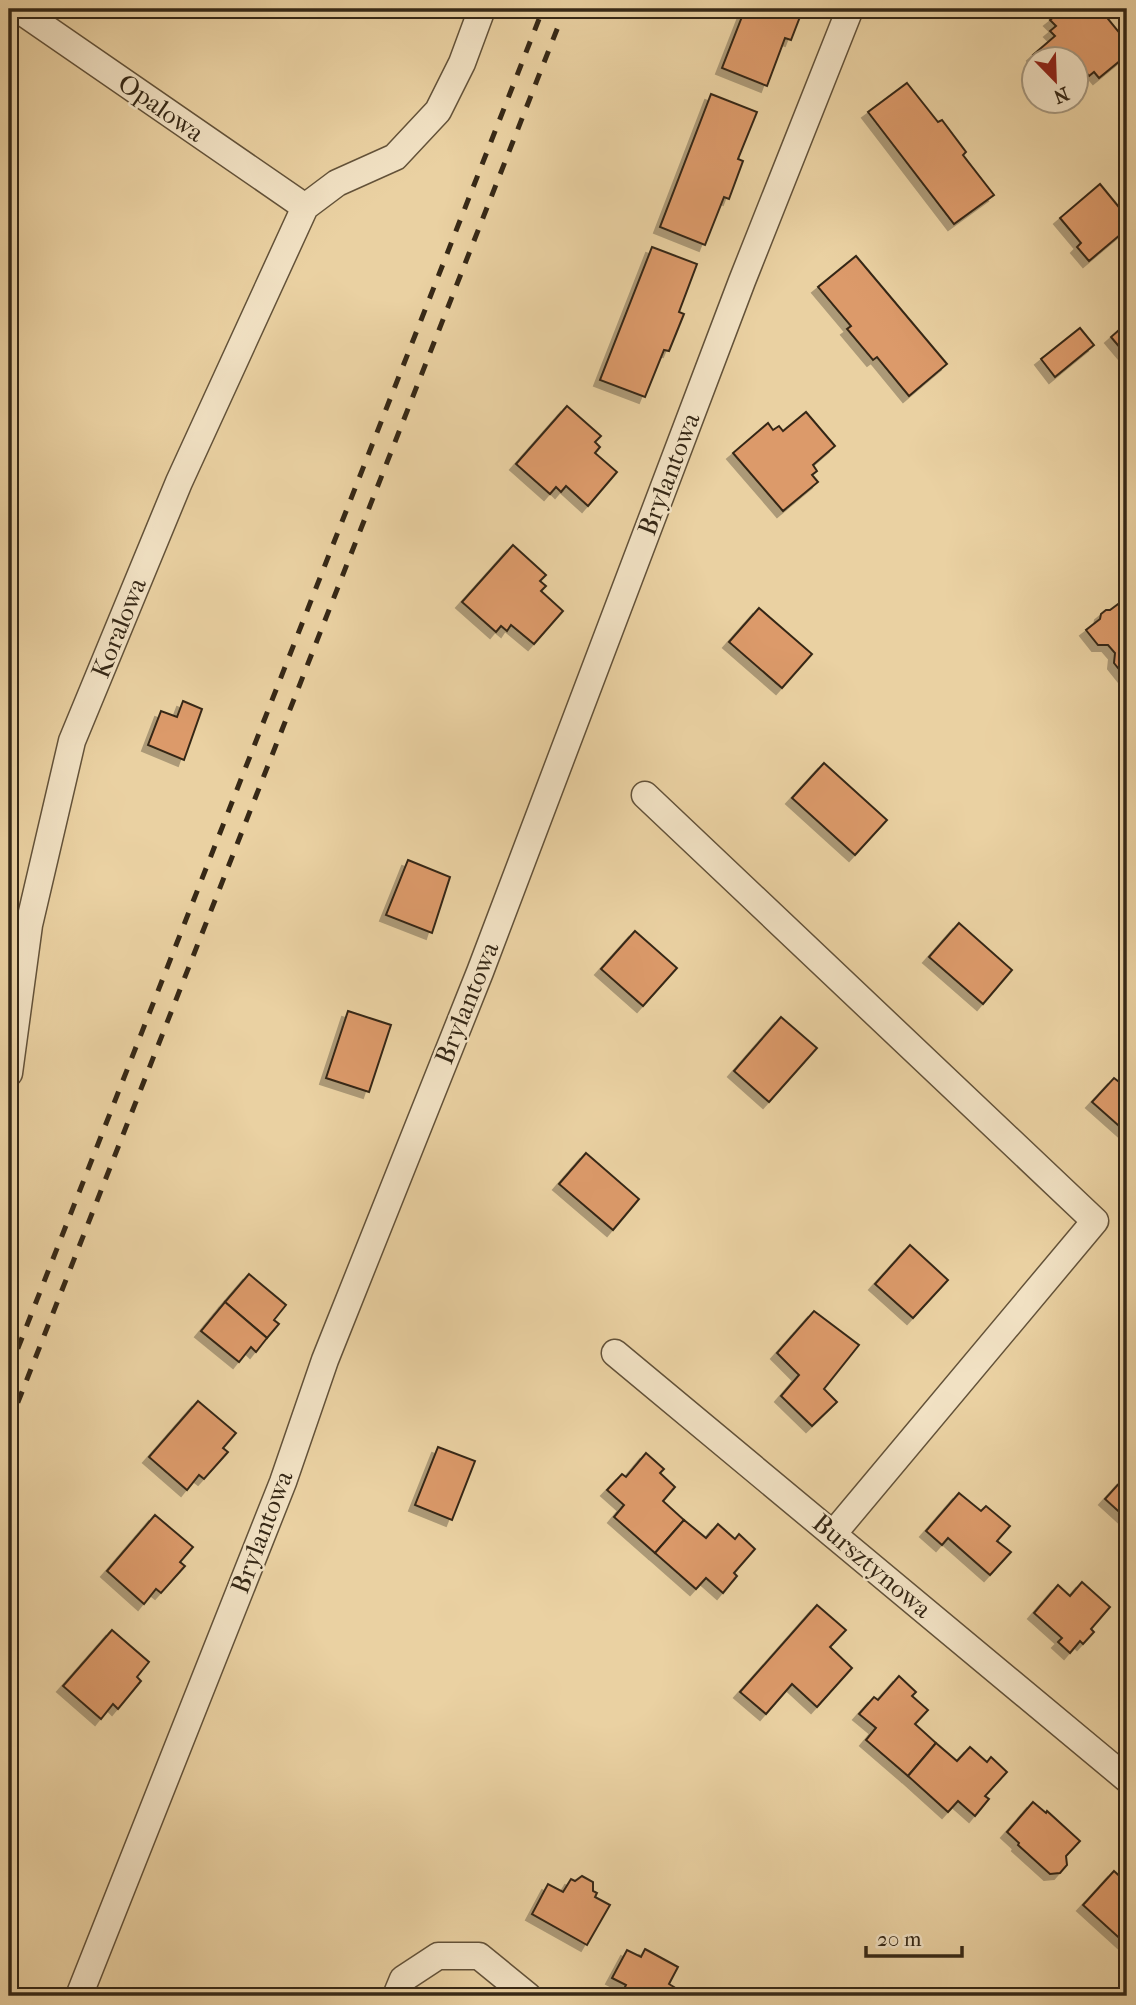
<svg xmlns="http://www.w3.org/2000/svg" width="1136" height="2005" font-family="'IM FELL French Canon',serif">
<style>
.building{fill:#dc9a6b;stroke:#362816;stroke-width:2;filter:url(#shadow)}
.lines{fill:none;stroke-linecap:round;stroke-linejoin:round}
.street-casing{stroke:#635239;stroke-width:29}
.street{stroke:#f1e1c3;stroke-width:26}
.rail{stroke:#362816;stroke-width:5;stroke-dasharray:12 12;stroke-linecap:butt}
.labels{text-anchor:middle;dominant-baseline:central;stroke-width:5;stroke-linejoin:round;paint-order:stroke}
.street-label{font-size:26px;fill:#362816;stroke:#f1e1c3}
</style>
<defs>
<filter id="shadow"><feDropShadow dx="-6" dy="6" stdDeviation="0" flood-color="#0004"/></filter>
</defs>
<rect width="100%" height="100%" fill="#ead1a2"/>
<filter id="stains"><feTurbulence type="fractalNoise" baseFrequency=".00286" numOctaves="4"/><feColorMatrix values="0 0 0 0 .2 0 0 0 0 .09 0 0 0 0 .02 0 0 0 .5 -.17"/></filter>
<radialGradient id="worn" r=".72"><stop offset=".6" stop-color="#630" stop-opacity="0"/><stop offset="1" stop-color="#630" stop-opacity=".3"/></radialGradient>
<g class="building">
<polygon points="745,9 803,9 791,40 785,38 767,86 722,68"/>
<polygon points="1064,9 1100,9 1127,42 1127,55 1099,78 1094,72 1089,76 1084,70 1076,76 1076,60 1036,60 1033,55 1055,36 1050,31 1056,26 1050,20"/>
<polygon points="907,83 938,122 942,120 966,152 963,155 994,195 954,224 868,112"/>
<polygon points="711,94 757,112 738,159 743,161 729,199 724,197 705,245 660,227"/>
<polygon points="1100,184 1118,206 1124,201 1127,205 1127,229 1089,261 1077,247 1081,243 1060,218"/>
<polygon points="652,247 697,264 679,312 684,314 669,351 664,350 645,397 600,380"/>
<polygon points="856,256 947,364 909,396 877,357 873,360 847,329 851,326 818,287"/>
<polygon points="1127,323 1127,356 1111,337"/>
<polygon points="1080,328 1094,345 1055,377 1041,359"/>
<polygon points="567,406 601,436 595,442 600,447 595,453 617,472 588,506 566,486 561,492 556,487 550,494 516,464"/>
<polygon points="806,412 835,446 813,465 817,471 812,475 818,482 783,511 733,453 768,423 773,430 779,426 783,431"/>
<polygon points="513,545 546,575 540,581 546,586 541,591 563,611 534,644 511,625 507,631 501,626 496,632 462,602"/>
<polygon points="1125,599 1127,602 1126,678 1114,663 1115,653 1108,645 1098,645 1086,630 1100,619 1101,614 1106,610 1110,610"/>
<polygon points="759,608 812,654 782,688 729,642"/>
<polygon points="183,701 202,709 184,760 148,745 161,711 177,717"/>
<polygon points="824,763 887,820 855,855 792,798"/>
<polygon points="408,860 450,877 432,933 386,915"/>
<polygon points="959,923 1012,970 983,1004 929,957"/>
<polygon points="635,931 677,968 643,1006 601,969"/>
<polygon points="348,1011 391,1025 369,1092 326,1078"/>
<polygon points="781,1017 817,1048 769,1102 734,1071"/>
<polygon points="1114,1078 1123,1085 1127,1085 1127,1133 1092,1102"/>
<polygon points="586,1153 639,1199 613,1230 559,1184"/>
<polygon points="910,1245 948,1280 913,1318 875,1284"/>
<polygon points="249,1274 286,1305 274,1320 279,1324 267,1338 225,1302"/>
<polygon points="225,1302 267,1338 256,1352 251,1347 239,1362 201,1331"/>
<polygon points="814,1311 859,1345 824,1389 837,1402 812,1426 781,1396 799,1375 777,1353"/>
<polygon points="198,1401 236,1433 223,1448 228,1452 204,1479 199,1475 187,1490 149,1457"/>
<polygon points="438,1447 475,1461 452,1520 415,1505"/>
<polygon points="646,1453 664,1469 660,1473 675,1487 663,1501 684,1520 655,1553 614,1517 624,1505 607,1490 622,1474 626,1477"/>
<polygon points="1123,1479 1127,1482 1127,1519 1105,1499"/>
<polygon points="959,1493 981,1511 986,1506 1010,1526 997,1541 1011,1552 990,1575 948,1538 942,1545 926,1531"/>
<polygon points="155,1515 193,1547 180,1562 185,1566 161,1593 156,1589 144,1604 107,1571"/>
<polygon points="684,1520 706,1538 718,1524 735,1539 739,1534 755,1549 734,1573 737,1576 723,1593 706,1578 696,1589 655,1553"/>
<polygon points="1082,1582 1110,1607 1091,1629 1094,1632 1083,1644 1080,1641 1070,1653 1058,1642 1062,1638 1034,1613 1058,1585 1070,1596"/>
<polygon points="817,1605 846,1630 830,1647 852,1668 817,1707 792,1684 766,1714 740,1692"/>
<polygon points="112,1630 149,1662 137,1677 141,1681 118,1709 113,1704 101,1719 63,1686"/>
<polygon points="899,1676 916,1692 912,1696 928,1710 915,1724 936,1743 908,1776 866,1740 876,1728 859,1714 874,1697 878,1700"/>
<polygon points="936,1743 957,1761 970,1747 987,1762 991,1757 1007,1772 985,1796 989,1799 975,1816 958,1801 948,1812 908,1776"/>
<polygon points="1033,1802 1046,1813 1047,1811 1080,1841 1066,1856 1067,1865 1060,1873 1050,1874 1018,1845 1019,1843 1007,1832"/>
<polygon points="1114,1871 1127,1883 1127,1945 1083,1905"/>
<polygon points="582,1876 593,1882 593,1891 597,1893 595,1897 610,1905 587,1945 532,1914 548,1884 563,1892 571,1879 575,1881"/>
<polygon points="645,1949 678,1967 669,1984 674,1987 669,1996 629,1996 622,1993 626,1985 612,1978 627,1950 641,1957"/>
</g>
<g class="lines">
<defs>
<g id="street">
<polyline points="18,9 305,207"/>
<polyline points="645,795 1095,1221 833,1534"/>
<polyline points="9,1073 29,925 72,741 179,482 305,207 337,183 395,157 438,111 462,63 482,9"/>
<polyline points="615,1353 1127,1779"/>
<polyline points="79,1996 283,1482 325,1360 480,972 742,281 850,9"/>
<polyline points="396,1996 403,1979 438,1956 479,1956 528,1996"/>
</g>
</defs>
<use href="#street" class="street-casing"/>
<use href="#street" class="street"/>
<g class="rail">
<polyline points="9,1371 543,9"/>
<polyline points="9,1425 565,9"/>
</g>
</g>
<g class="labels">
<g class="street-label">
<text transform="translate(161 108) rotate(35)">Opalowa</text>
<text transform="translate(669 474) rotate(-69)">Brylantowa</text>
<text transform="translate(119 628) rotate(-68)">Koralowa</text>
<text transform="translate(467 1003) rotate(-68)">Brylantowa</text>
<text transform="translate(262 1532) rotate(-69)">Brylantowa</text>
<text transform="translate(872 1566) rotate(40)">Bursztynowa</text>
</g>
</g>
<rect width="1136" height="2005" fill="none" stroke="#ead1a2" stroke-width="35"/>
<rect x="10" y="10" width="1115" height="1984" fill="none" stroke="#362816" stroke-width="3.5"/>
<rect x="18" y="18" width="1101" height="1970" fill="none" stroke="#362816" stroke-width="2"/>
<g transform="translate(1055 80) rotate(157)"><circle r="33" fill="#f1e1c3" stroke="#a6977e" stroke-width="2"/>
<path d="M0-5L12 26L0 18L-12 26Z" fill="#8f2418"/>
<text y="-10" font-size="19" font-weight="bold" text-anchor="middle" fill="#362816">N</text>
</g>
<path d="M866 1946v10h96v-10" fill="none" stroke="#362816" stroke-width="3.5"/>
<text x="877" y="1946" font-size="21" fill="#362816" stroke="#f1e1c3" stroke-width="5" paint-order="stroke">20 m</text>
<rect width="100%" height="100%" filter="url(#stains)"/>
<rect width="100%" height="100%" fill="url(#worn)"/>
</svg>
